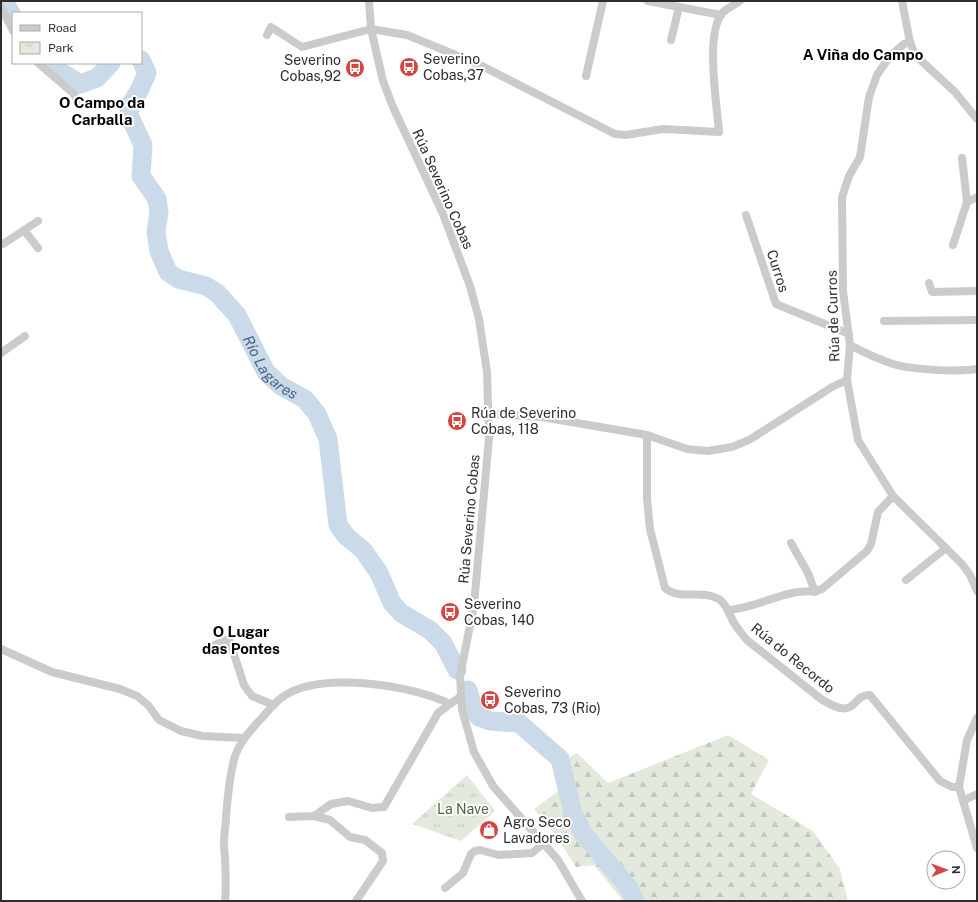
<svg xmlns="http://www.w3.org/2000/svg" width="978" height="902" font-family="'Public Sans',sans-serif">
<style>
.forest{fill:url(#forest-firs)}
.park{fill:url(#park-tufts)}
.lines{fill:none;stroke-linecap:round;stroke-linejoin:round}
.river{stroke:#cbdae8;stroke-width:19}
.minor{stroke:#cbcbcb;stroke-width:8}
.labels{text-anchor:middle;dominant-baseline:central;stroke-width:4;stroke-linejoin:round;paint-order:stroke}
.poi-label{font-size:14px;fill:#2e2e2e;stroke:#fff;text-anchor:start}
.street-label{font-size:14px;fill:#2e2e2e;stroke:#fff}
.park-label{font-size:14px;fill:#4d6540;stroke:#fff}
.neighbourhood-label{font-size:15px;font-weight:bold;fill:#000;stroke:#fff}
.water-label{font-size:15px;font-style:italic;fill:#468;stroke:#fff}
</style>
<defs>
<pattern id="forest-firs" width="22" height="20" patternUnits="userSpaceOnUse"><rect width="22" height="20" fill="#e3eadd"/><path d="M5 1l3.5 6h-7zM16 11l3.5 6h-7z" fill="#c3c9be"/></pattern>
<pattern id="park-tufts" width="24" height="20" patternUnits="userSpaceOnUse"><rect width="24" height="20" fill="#e3eadd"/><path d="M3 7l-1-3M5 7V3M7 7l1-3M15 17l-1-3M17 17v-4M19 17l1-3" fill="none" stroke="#c3c9be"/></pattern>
</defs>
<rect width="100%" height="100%" fill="#fff"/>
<polygon class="forest" points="728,735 769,760 751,794 813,831 840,869 848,901 623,901 594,865 576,867 557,837 534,809 561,789 553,768 577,753 608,783"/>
<polygon class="park" points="467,775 495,811 461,841 412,824"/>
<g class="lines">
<g class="river">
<polyline points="4,1 13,17"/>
<path id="s1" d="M141,60L147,73L140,89L131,104L129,115L143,145L141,176L157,199L159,212L156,232L159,251L168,272L178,279L206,286L217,293L237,315L266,372L281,386L305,399L317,414L328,439L338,525L347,537L363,550L379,573L392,603L401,613L430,630L443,643L457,670"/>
<polyline points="47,63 80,84 97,78 111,63"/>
<polyline points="468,690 474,711 479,717 490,721 519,723 560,759 573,813 583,833 629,888 635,901"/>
</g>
<g class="minor">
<polyline points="369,1 371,29 383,81 393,107 443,214 470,286 479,319 487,372 489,438 474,605 460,676 462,710 474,752 493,786 558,860 582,901"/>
<polyline points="648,1 721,15"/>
<polyline points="902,1 910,42 915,55 955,92 977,119"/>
<polyline points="1,7 13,31"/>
<path d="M267,35L271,27L302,47L371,29L407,35L478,64L615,134L626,135L663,129L719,132C717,105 705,35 722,13C727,8 735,5 740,1"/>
<polyline points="671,40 679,7"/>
<polyline points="910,42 904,44 890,56 877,75 869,97 860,157 849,176 842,197 843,291 850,345 847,380 858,440 893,496 962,564 970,575 977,591"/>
<polyline points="38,63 73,93 80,103"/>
<polyline points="586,76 603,1"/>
<polyline points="962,158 967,202"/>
<polyline points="746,215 776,304 849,334"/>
<polyline points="24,230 38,248"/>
<polyline points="1,243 3,244 38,221"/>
<polyline points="953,245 967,202 977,197"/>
<polyline points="929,283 932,292 977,291"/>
<polyline points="884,321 977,320"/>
<path d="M850,345C863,352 878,359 893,364C912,370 957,372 977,369"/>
<polyline points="1,353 25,336"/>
<polyline points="489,414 542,417 647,435 687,449 708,451 732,447 749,440 832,387 847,380"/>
<path d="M647,435V499L650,529L665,588C680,601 702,589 719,599C726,604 727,610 731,617C734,625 741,633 747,640L821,699C859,723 850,694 870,695L940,781L952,787H959"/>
<polyline points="791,543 808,573 815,592"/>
<polyline points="906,580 946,548"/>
<path d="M729,610C751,608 770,598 792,593C802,590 812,593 822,589L867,551L871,544L878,512L893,496"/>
<polyline points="212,646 229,639 244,685 252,696 274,705"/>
<polyline points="1,649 52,672 120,689 137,696 148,705 159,720 181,731 202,736 243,738"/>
<polyline points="977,718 967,740 959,787 977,848"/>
<polyline points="963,801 977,794"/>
<polyline points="314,816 330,820 350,837 365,840 382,853 383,861 356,901"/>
<polyline points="289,817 314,816 331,804 348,801 372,808 384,807 438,713 450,704"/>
<polyline points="445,888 463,873 471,854 475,851 480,850 499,855 532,853 544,843"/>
<path d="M225,901C227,881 225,863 224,843C224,834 226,825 226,816C228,796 229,776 235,756C240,742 249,732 259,721C267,713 274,702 284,696C321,671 412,685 450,704L460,697"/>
</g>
</g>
<defs>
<symbol id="bus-disc" viewBox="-11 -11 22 22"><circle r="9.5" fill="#d34742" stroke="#fff"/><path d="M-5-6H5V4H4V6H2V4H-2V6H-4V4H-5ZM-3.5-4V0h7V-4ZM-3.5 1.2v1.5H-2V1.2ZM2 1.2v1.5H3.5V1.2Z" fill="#fff"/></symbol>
<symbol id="shop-disc" viewBox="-11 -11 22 22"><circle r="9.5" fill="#d34742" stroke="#fff"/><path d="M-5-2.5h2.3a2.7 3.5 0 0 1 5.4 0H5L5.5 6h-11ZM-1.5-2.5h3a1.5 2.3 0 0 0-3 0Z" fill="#fff"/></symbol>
</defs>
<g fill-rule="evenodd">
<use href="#bus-disc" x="398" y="56" width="22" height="22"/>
<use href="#bus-disc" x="344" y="57" width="22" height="22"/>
<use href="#bus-disc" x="446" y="410" width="22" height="22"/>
<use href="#bus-disc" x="439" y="601" width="22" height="22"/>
<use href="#bus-disc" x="479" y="689" width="22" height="22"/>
<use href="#shop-disc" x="478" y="819" width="22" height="22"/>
</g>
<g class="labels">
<g class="poi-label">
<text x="423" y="59">Severino<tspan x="423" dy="16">Cobas,37</tspan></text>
<text x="341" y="60" text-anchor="end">Severino<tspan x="341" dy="16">Cobas,92</tspan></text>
<text x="471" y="413">Rúa de Severino<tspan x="471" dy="16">Cobas, 118</tspan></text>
<text x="464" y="604">Severino<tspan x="464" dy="16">Cobas, 140</tspan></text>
<text x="504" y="692">Severino<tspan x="504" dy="16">Cobas, 73 (Rio)</tspan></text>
<text x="503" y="822">Agro Seco<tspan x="503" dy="16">Lavadores</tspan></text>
</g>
<g class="street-label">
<text transform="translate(443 189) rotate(66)">Rúa Severino Cobas</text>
<text transform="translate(778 271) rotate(72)">Curros</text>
<text transform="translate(833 316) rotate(-92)">Rúa de Curros</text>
<text transform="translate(469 519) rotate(-85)">Rúa Severino Cobas</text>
<text transform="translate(793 658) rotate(39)">Rúa do Recordo</text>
</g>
<g class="park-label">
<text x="463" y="809">La Nave</text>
</g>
<g class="neighbourhood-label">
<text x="863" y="54">A Viña do Campo</text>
<text x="102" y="102">O Campo da<tspan x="102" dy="17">Carballa</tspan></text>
<text x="241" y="631">O Lugar<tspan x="241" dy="17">das Pontes</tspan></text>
</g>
<g class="water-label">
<text stroke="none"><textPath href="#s1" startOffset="375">Río Lagares</textPath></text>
</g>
</g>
<rect width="978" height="902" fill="none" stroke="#2e2e2e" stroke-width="4"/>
<rect x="12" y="12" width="130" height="52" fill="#ffffff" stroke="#ababab"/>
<rect x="20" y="25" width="20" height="6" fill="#cbcbcb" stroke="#ababab"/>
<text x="48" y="32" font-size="12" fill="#2e2e2e">Road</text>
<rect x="20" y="42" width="20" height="12" fill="url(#park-tufts)" stroke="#ababab"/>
<text x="48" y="52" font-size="12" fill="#2e2e2e">Park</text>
<g transform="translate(946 870) rotate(89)"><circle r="19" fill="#ffffff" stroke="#ababab"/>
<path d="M0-3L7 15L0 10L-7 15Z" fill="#d34742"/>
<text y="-6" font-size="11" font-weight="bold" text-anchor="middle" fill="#2e2e2e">N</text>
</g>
</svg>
